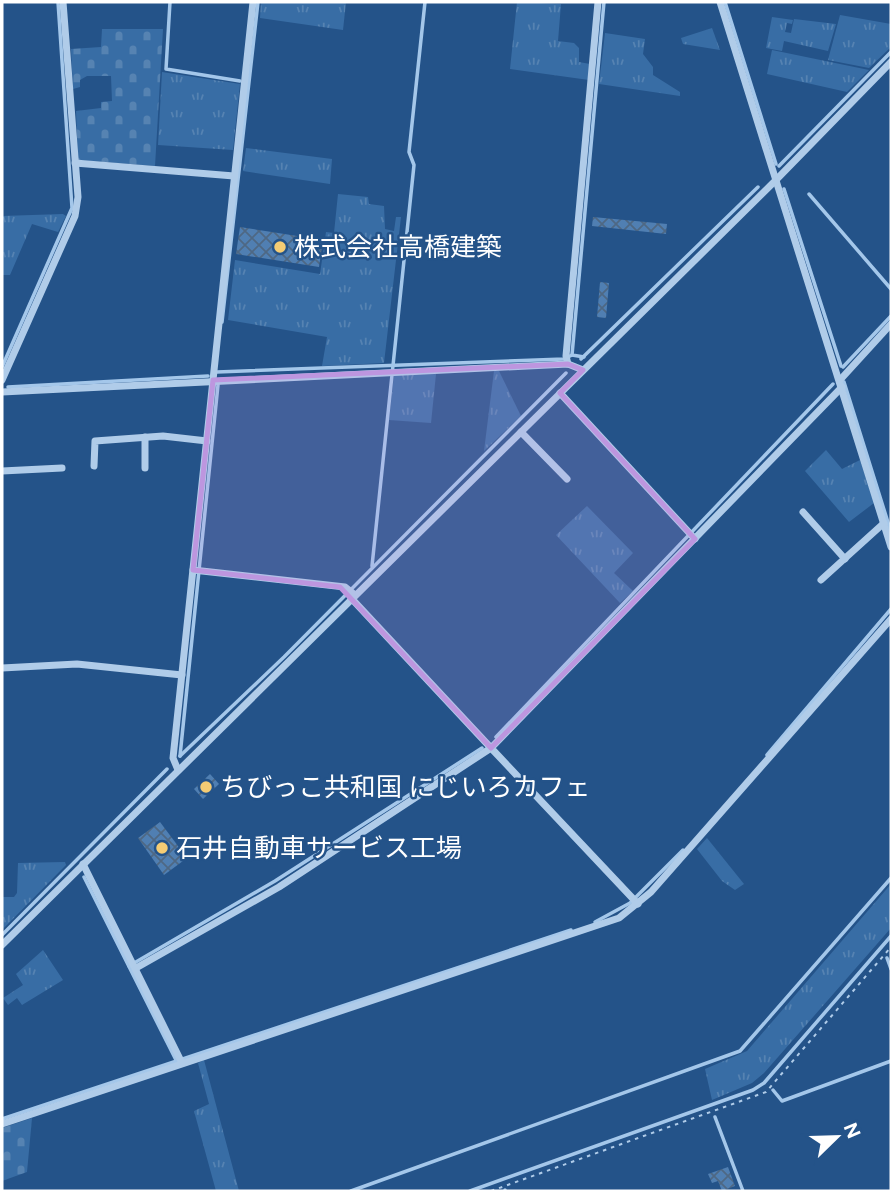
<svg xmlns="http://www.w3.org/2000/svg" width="893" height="1193" font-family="Figtree,'Noto Sans JP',sans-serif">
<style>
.grass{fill:url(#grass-tufts)}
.cemetery{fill:url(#cemetery-stones)}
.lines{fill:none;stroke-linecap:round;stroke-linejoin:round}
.stream{stroke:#a4c7ea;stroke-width:3.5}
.building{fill:url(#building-cross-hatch)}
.path{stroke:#b0cce9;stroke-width:2;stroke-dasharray:3.5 5;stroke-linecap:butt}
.minor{stroke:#b0cce9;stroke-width:7}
.marked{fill:#bd96df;fill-opacity:0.2;stroke:#bd96df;stroke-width:5;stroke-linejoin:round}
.poi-dot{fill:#f4cc74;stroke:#245389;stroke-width:2.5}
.labels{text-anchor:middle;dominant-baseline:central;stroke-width:5;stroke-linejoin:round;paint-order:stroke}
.poi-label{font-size:26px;fill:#fff;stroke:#245389;text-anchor:start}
</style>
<defs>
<pattern id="grass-tufts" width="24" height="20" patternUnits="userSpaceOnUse" patternTransform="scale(1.75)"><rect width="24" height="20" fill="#386da5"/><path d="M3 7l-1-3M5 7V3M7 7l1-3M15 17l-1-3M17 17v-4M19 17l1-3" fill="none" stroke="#5683b2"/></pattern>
<pattern id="cemetery-stones" width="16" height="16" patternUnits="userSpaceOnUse" patternTransform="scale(1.75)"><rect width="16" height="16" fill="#386da5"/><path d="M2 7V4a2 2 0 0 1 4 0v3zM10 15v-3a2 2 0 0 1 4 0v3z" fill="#5683b2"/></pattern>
<pattern id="building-cross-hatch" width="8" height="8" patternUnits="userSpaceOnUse" patternTransform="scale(1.75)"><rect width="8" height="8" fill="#507fb2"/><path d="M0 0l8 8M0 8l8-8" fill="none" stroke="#4e6884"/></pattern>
</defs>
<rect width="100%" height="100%" fill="#245389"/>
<g class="grass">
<polygon points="261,2 346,2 343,30 260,18"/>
<polygon points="517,2 561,4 558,41 574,43 579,48 579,62 590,64 589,80 510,69"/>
<polygon points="840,15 891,24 891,47 869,68 828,60"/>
<polygon points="772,17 793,20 792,24 787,23 785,32 791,33 794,19 836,24 828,51 784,41 782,51 766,48"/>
<polygon points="712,28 720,50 683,44 681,38"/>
<polygon points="605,33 645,39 643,54 653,67 653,75 680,92 680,96 599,84"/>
<polygon points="772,50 869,70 847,92 767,74"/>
<polygon points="162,72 240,84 233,150 158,145"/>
<polygon points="246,148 332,159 330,184 243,171"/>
<polygon points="338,194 368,197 369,204 384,206 385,229 394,231 396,217 401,217 384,363 322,366 327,337 228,320 235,260 320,274 326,232 334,233"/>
<polygon points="63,214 66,216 58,232 32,224 10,275 2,275 2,216"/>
<polygon points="494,371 499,371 521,416 484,451"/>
<polygon points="436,374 431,423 389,420 394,375"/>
<polygon points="826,450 842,469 860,460 874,503 849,522 805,471"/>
<polygon points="587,506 633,553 614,573 633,591 620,603 556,535"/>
<polygon points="707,838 744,884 735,890 722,881 697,849"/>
<polygon points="65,862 66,865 2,930 2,897 14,897 17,893 18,863"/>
<polygon points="891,884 891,928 764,1073 752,1083 712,1100 705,1069 747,1051"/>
<polygon points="43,950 63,980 22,1005 17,998 8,1005 3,998 23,985 16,974"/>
<polygon points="204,1060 239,1191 216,1191 194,1111 209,1104 198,1063"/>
</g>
<g class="cemetery">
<polygon points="102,29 163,29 155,166 78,160 76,111 101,108 101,102 112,101 111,76 87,76 80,80 80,87 73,89 71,49 101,47"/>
<polygon points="32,1118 27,1172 2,1181 2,1128"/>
</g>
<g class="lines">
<g class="stream">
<polyline points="170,2 166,69 240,81"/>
<polyline points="725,2 776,164"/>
<polyline points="779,166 891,52"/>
<polyline points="784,189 841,366"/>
<polyline points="809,194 891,289"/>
<polyline points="222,322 258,2"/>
<polyline points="584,357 572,355 604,2"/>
<polyline points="581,359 758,187"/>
<polyline points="2,367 72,208 58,2"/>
<polyline points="843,367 891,316"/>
<polyline points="217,372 564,359 572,355"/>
<polyline points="844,382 891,532"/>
<polyline points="8,387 208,376"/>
<polyline points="372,566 414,165 409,152 425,2"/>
<polyline points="496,737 833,384"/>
<polyline points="767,755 891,609"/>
<polyline points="180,756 284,657 566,373"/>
<polyline points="180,756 218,385"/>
<polyline points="84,877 176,1060"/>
<polyline points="595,922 630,903 683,850"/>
<polyline points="2,935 167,769"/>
<polyline points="887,958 891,969"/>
<polyline points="129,966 275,881 482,748"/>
<polyline points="773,1090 782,1101 891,1061"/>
<polyline points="715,1117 743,1191"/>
<polyline points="2,1119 571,930"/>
<polyline points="505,1190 505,1191"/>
<polyline points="351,1191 740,1051 891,878"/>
<polyline points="470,1191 753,1090 764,1083 891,936"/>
</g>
</g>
<g class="building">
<polygon points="593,217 667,224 666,234 592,226"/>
<polygon points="240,227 323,240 319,267 236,254"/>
<polygon points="600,282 609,283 606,318 597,317"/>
<polygon points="210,774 219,784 203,799 194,789"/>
<polygon points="160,822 187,858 164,875 138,838"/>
<polygon points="728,1167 735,1186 722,1191 718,1181 712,1183 708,1174"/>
</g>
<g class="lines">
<polyline class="path" points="491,1191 766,1092 891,947"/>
<g class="minor">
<polyline points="720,2 891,547"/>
<polyline points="75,163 234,176"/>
<polyline points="568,364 566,356 598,2"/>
<polyline points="2,380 75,216 78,197 63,2"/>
<polyline points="840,380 891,324"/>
<polyline points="2,392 568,364 583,370"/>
<polyline points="560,393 695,539"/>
<polyline points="521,432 567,479"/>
<polyline points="94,466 95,441 163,436 207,441"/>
<polyline points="145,468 145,437"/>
<polyline points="2,471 62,468"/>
<polyline points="803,512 845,559"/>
<polyline points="193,570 345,587 355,595"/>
<polyline points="821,580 884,523"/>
<polyline points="2,668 77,664 182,675"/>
<polyline points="178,770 173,758 253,2"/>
<polyline points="83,864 182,1063"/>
<polyline points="638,904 491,748 842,387"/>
<polyline points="2,945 775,181 891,62"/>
<polyline points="136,968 279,887 491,748 351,598"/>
<polyline points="2,1124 619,918 651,892 891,619"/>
</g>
</g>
<path class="marked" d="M568,364L583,370L560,393L695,539L491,748L340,587L193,570L213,380Z"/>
<g class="poi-dot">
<circle cx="280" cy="247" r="7"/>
<circle cx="206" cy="787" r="7"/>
<circle cx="162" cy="848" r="7"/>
</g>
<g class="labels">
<g class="poi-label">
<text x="294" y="247">株式会社高橋建築</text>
<text x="220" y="787">ちびっこ共和国 にじいろカフェ</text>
<text x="176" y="848">石井自動車サービス工場</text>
</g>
</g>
<rect width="893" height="1193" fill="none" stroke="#ffffff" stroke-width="7"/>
<g transform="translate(837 1137) rotate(67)" stroke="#245389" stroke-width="5" paint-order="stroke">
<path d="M0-5L12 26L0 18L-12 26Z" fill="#ffffff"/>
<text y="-10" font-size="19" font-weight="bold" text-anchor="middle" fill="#ffffff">N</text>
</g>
</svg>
